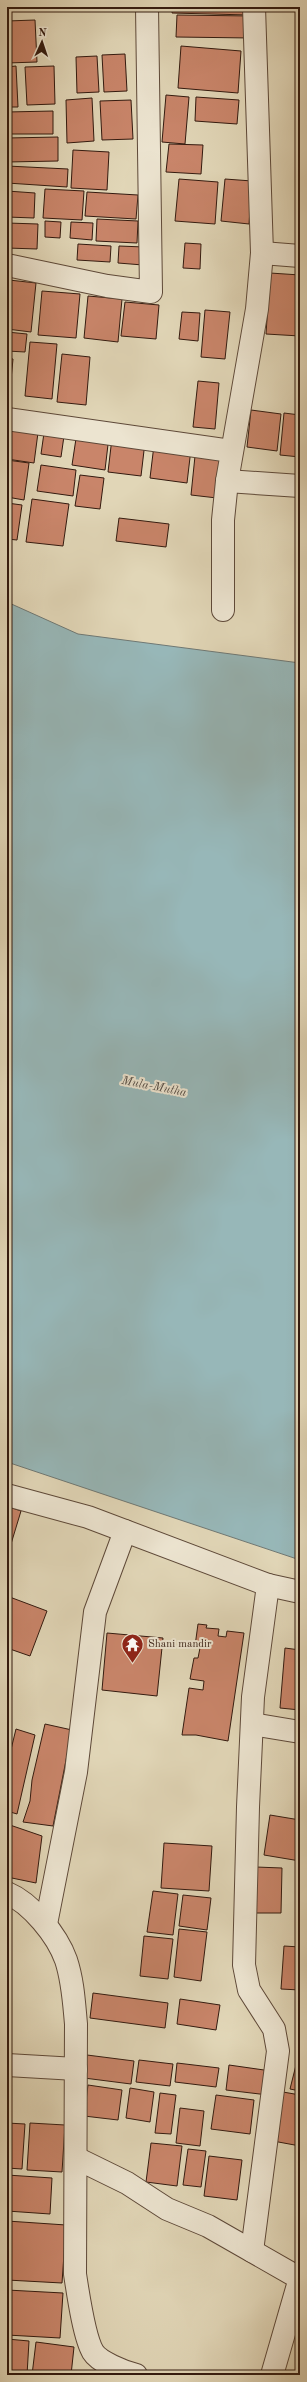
<svg xmlns="http://www.w3.org/2000/svg" width="307" height="2382" font-family="'Old Standard TT',serif">
<style>
.water{fill:#97b7b8;stroke:#6f7874}
.building{fill:#c9856a;stroke:#331a0f}
.lines{fill:none;stroke-linecap:round;stroke-linejoin:round}
.street-casing{stroke:#5e4939;stroke-width:24}
.street{stroke:#ece4d0;stroke-width:22}
.labels{text-anchor:middle;dominant-baseline:central;stroke-width:4;stroke-linejoin:round;paint-order:stroke}
.poi-label{font-size:11px;fill:#331a0f;stroke:#ece4d0;text-anchor:start}
.water-label{font-size:12px;font-style:italic;fill:#514942;stroke:#ece4d0}
</style>
<rect width="100%" height="100%" fill="#e1d6b7"/>
<filter id="stains"><feTurbulence type="fractalNoise" baseFrequency=".005" numOctaves="4"/><feColorMatrix values="0 0 0 0 .2 0 0 0 0 .09 0 0 0 0 .02 0 0 0 .5 -.17"/></filter>
<radialGradient id="worn" r=".72"><stop offset=".6" stop-color="#630" stop-opacity="0"/><stop offset="1" stop-color="#630" stop-opacity=".3"/></radialGradient>
<polygon class="water" points="7,602 78,634 300,663 300,1560 7,1462"/>
<g class="building">
<polygon points="173,7 249,7 249,15 172,13"/>
<polygon points="177,15 251,16 251,38 176,37"/>
<polygon points="35,20 37,62 7,63 7,21"/>
<polygon points="181,46 241,51 238,93 178,88"/>
<polygon points="125,54 127,91 104,92 102,55"/>
<polygon points="97,56 99,92 77,93 76,57"/>
<polygon points="16,66 18,107 7,107 7,67"/>
<polygon points="54,66 55,104 27,105 25,67"/>
<polygon points="166,95 189,97 185,144 162,142"/>
<polygon points="196,97 239,100 237,124 195,121"/>
<polygon points="92,98 94,141 67,143 66,100"/>
<polygon points="131,100 133,139 102,140 100,101"/>
<polygon points="53,111 53,134 7,134 7,112"/>
<polygon points="58,137 58,161 7,162 7,138"/>
<polygon points="169,144 203,145 201,174 166,172"/>
<polygon points="73,150 109,152 107,190 71,188"/>
<polygon points="7,166 68,169 67,187 7,183"/>
<polygon points="179,179 218,182 215,224 175,221"/>
<polygon points="225,179 252,181 249,224 221,221"/>
<polygon points="45,189 84,191 82,220 43,218"/>
<polygon points="7,191 35,193 34,218 7,217"/>
<polygon points="87,192 138,195 136,219 85,216"/>
<polygon points="97,219 138,221 137,243 96,241"/>
<polygon points="45,221 61,222 60,238 45,237"/>
<polygon points="71,222 93,223 92,240 70,238"/>
<polygon points="7,223 38,224 37,249 7,248"/>
<polygon points="185,243 201,244 200,269 183,268"/>
<polygon points="78,244 111,246 110,262 77,260"/>
<polygon points="119,246 144,247 143,265 118,263"/>
<polygon points="270,273 300,275 300,336 266,334"/>
<polygon points="9,280 36,283 31,332 7,329"/>
<polygon points="42,291 80,294 76,338 38,335"/>
<polygon points="88,296 122,299 118,342 84,338"/>
<polygon points="125,302 159,305 156,339 121,336"/>
<polygon points="205,310 230,312 225,359 201,357"/>
<polygon points="182,312 200,313 198,341 179,339"/>
<polygon points="7,332 27,334 25,352 7,351"/>
<polygon points="30,342 57,344 52,399 25,396"/>
<polygon points="62,354 90,357 86,405 57,402"/>
<polygon points="7,358 13,359 10,390 7,390"/>
<polygon points="198,381 219,383 215,429 193,427"/>
<polygon points="251,410 281,414 277,451 247,447"/>
<polygon points="284,413 300,415 300,457 280,455"/>
<polygon points="9,421 39,425 34,463 7,459"/>
<polygon points="77,432 109,436 105,470 72,465"/>
<polygon points="44,433 64,436 61,457 41,454"/>
<polygon points="112,438 145,442 141,476 108,472"/>
<polygon points="154,445 191,449 187,483 150,478"/>
<polygon points="195,456 221,459 217,498 191,495"/>
<polygon points="7,460 29,463 24,500 7,497"/>
<polygon points="41,465 76,470 73,496 37,491"/>
<polygon points="80,475 104,478 100,509 75,506"/>
<polygon points="32,499 69,504 63,546 26,542"/>
<polygon points="7,503 22,505 17,540 7,539"/>
<polygon points="119,518 169,524 166,547 116,541"/>
<polygon points="7,1506 21,1511 11,1544 7,1543"/>
<polygon points="7,1596 47,1611 30,1656 7,1648"/>
<polygon points="198,1624 207,1625 206,1628 219,1629 218,1636 226,1637 227,1631 244,1633 228,1741 196,1735 182,1735 189,1688 203,1690 204,1681 190,1679 194,1658 198,1658 200,1648 195,1646"/>
<polygon points="107,1633 163,1638 157,1696 102,1690"/>
<polygon points="285,1648 300,1650 300,1710 280,1708"/>
<polygon points="45,1724 72,1730 53,1826 23,1822 30,1801 32,1780"/>
<polygon points="16,1729 35,1735 17,1814 7,1811 7,1766"/>
<polygon points="270,1815 300,1820 300,1861 264,1855"/>
<polygon points="7,1824 42,1836 36,1883 7,1877"/>
<polygon points="164,1843 212,1846 209,1891 161,1888"/>
<polygon points="256,1867 282,1868 281,1913 256,1913"/>
<polygon points="153,1891 178,1894 173,1935 147,1932"/>
<polygon points="183,1895 211,1898 207,1930 179,1926"/>
<polygon points="179,1929 207,1932 201,1981 174,1977"/>
<polygon points="144,1936 173,1939 168,1979 140,1976"/>
<polygon points="284,1946 300,1947 300,1990 281,1989"/>
<polygon points="93,1993 168,2003 165,2028 90,2018"/>
<polygon points="180,1999 220,2005 216,2030 177,2024"/>
<polygon points="299,2053 300,2054 300,2091 290,2089"/>
<polygon points="87,2055 134,2061 131,2084 84,2078"/>
<polygon points="139,2060 173,2064 170,2086 136,2082"/>
<polygon points="177,2063 219,2068 216,2087 175,2082"/>
<polygon points="229,2065 271,2071 268,2095 226,2090"/>
<polygon points="88,2085 122,2090 118,2120 84,2116"/>
<polygon points="130,2088 154,2092 150,2122 126,2118"/>
<polygon points="283,2092 300,2095 300,2146 273,2141"/>
<polygon points="160,2093 176,2095 171,2134 155,2133"/>
<polygon points="216,2095 254,2100 250,2134 211,2129"/>
<polygon points="180,2108 204,2111 200,2146 176,2143"/>
<polygon points="7,2123 25,2124 22,2169 7,2168"/>
<polygon points="30,2123 65,2125 62,2172 27,2170"/>
<polygon points="151,2143 182,2146 177,2186 146,2182"/>
<polygon points="188,2149 206,2151 201,2187 183,2185"/>
<polygon points="209,2156 242,2160 237,2200 204,2196"/>
<polygon points="7,2175 52,2178 50,2214 7,2211"/>
<polygon points="7,2221 66,2225 62,2283 7,2280"/>
<polygon points="7,2290 63,2293 60,2338 7,2335"/>
<polygon points="7,2339 29,2341 27,2375 7,2375"/>
<polygon points="36,2342 74,2347 71,2375 32,2375"/>
</g>
<g class="lines">
<defs>
<g id="street">
<polyline points="262,253 300,256"/>
<polyline points="7,265 107,286 151,292 147,7"/>
<polyline points="7,419 231,451"/>
<polyline points="227,481 300,486"/>
<polyline points="223,610 223,520 227,481 257,309 262,253 254,7"/>
<polyline points="7,1495 88,1517 268,1585 300,1592"/>
<polyline points="252,1724 300,1732"/>
<path d="M7,1893C31,1903 57,1935 66,1960C73,1981 74,2003 76,2024L75,2274C78,2293 84,2337 93,2352C99,2362 124,2372 136,2375"/>
<polyline points="46,1924 76,1772 95,1612 125,1531"/>
<polyline points="7,2065 76,2069"/>
<polyline points="76,2158 127,2183 167,2209 208,2226 299,2278"/>
<polyline points="252,2251 278,2051 274,2029 249,1990 244,1965 248,1807 253,1697 268,1585"/>
<polyline points="272,2375 300,2278"/>
</g>
</defs>
<use href="#street" class="street-casing"/>
<use href="#street" class="street"/>
</g>
<defs>
<symbol id="temple-pin" viewBox="-11 -11 22 30"><path d="M0 17L-7.5 6A9.5 9.5 0 1 1 7.5 6Z" fill="#8f2418" stroke="#ece4d0"/><path d="M0-6L5-2H3V0L6.5 2.5H4V6H1.5V3h-3V6H-4V2.5H-6.5L-3 0V-2H-5Z" fill="#fff"/></symbol>
</defs>
<g fill-rule="evenodd">
<use href="#temple-pin" x="120" y="1632" width="25" height="34"/>
</g>
<g class="labels">
<g class="poi-label">
<text x="148" y="1644">Shani mandir</text>
</g>
<g class="water-label">
<text transform="translate(154 1087) rotate(11)">Mula-Mutha</text>
</g>
</g>
<rect width="307" height="2382" fill="none" stroke="#e1d6b7" stroke-width="24"/>
<rect x="8" y="8" width="291" height="2366" fill="none" stroke="#331a0f" stroke-width="2"/>
<rect x="12" y="12" width="283" height="2358" fill="none" stroke="#331a0f"/>
<g transform="translate(42 42) rotate(3)" stroke="#ece4d0" stroke-width="3" paint-order="stroke">
<path d="M0-3L7 15L0 10L-7 15Z" fill="#331a0f"/>
<text y="-6" font-size="11" font-weight="bold" text-anchor="middle" fill="#331a0f">N</text>
</g>
<rect width="100%" height="100%" filter="url(#stains)"/>
<rect width="100%" height="100%" fill="url(#worn)"/>
</svg>
